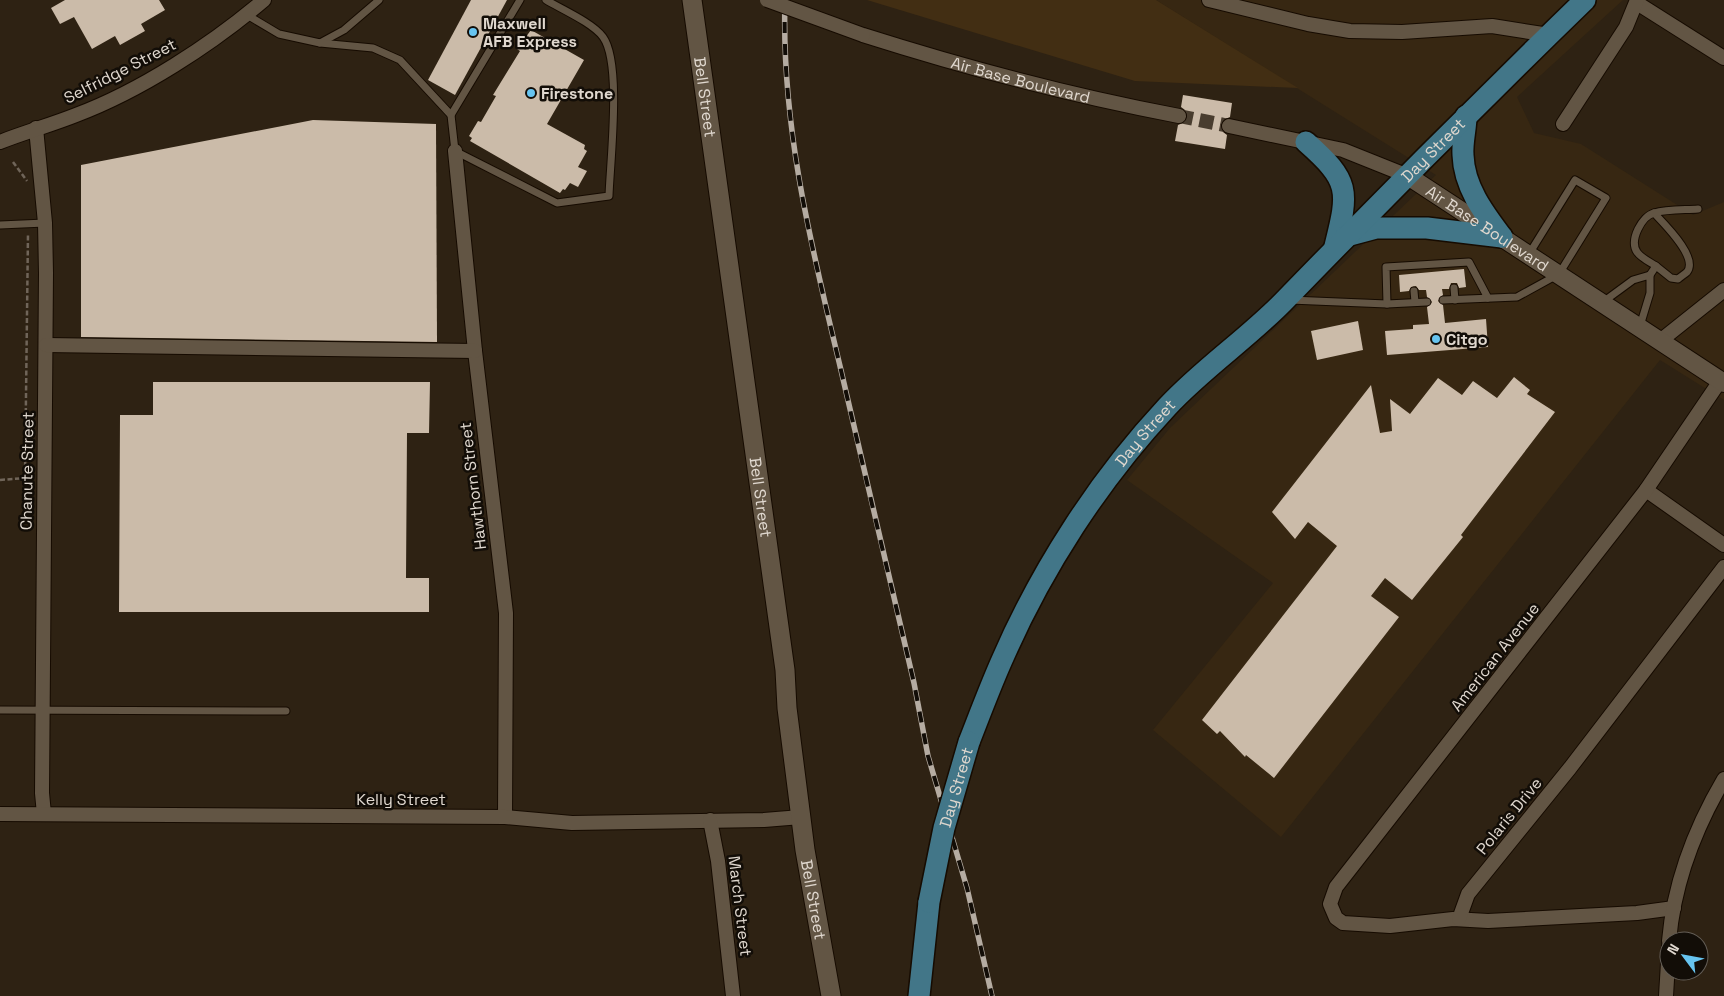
<svg xmlns="http://www.w3.org/2000/svg" width="1724" height="996" font-family="'Space Grotesk',sans-serif">
<style>
.built{fill:#372712}
.green{fill:#422e13}
.building{fill:#cbbba9}
.lines{fill:none;stroke-linecap:round;stroke-linejoin:round}
.minor-tunnel{stroke:#493d2f;stroke-width:14;stroke-dasharray:14 7;stroke-linecap:butt}
.service-casing{stroke:#160b01;stroke-width:9}
.minor-casing{stroke:#160b01;stroke-width:16}
.tertiary-casing{stroke:#160b01;stroke-width:20}
.secondary-casing{stroke:#160b01;stroke-width:21}
.primary-casing{stroke:#160b01;stroke-width:24}
.path{stroke:#706559;stroke-width:2.5;stroke-dasharray:5 2.5;stroke-linecap:butt}
.service{stroke:#625544;stroke-width:7}
.minor{stroke:#625544;stroke-width:14}
.tertiary{stroke:#625544;stroke-width:18}
.secondary{stroke:#625544;stroke-width:19}
.primary{stroke:#427688;stroke-width:21}
.rail-casing{stroke:#b5aca2;stroke-width:5.5}
.rail{stroke:#120d07;stroke-width:4;stroke-dasharray:11;stroke-linecap:butt}
.minor-bridge-casing{stroke:#160b01;stroke-width:16;stroke-linecap:butt}
.primary-bridge-casing{stroke:#160b01;stroke-width:24;stroke-linecap:butt}
.minor-bridge{stroke:#625544;stroke-width:14}
.primary-bridge{stroke:#427688;stroke-width:21}
.poi-dot{fill:#67c4f0;stroke:#120d07;stroke-width:2}
.labels{text-anchor:middle;dominant-baseline:central;stroke-width:5;stroke-linejoin:round;paint-order:stroke}
.poi-label{font-size:16px;font-weight:bold;fill:#e0d8cf;stroke:#120d07;text-anchor:start}
.street-label{font-size:16px;fill:#e0d8cf;stroke:#120d07}
</style>
<rect width="100%" height="100%" fill="#2e2213"/>
<polygon class="built" points="1156,0 1623,0 1517,97 1534,133 1581,144 1693,215 1724,202 1724,400 1660,360 1281,837 1153,730 1273,583 1127,480 1170,428 1436,175"/>
<polygon class="green" points="867,0 1156,0 1298,88 1135,81"/>
<g class="building">
<polygon points="65,0 159,0 165,10 141,24 145,31 120,45 115,36 92,49 74,17 60,24 51,8"/>
<polygon points="471,0 507,0 455,95 428,80"/>
<polygon points="531,30 584,60 547,124 585,145 584,149 587,151 578,167 587,171 578,187 570,183 565,190 563,189 560,193 470,141 472,138 469,136 478,121 481,122 496,96 493,95 520,51 517,49"/>
<polygon points="1183,95 1232,103 1230,117 1223,120 1220,125 1223,132 1227,135 1225,149 1175,141 1178,125 1185,122 1188,117 1185,110 1181,107"/>
<polygon points="313,120 436,124 437,342 81,337 81,165"/>
<polygon points="1464,269 1466,287 1459,288 1457,283 1451,283 1449,289 1442,289 1443,295 1438,301 1443,305 1445,323 1486,319 1488,347 1387,355 1385,331 1413,329 1413,325 1429,324 1427,307 1432,302 1427,297 1426,290 1419,290 1416,286 1411,287 1409,291 1400,292 1399,275"/>
<polygon points="1358,321 1363,350 1317,360 1311,331"/>
<polygon points="1514,377 1530,390 1527,394 1555,412 1461,535 1463,537 1412,600 1385,578 1371,596 1399,617 1274,778 1246,755 1245,757 1220,731 1217,734 1202,720 1337,546 1308,522 1295,539 1272,512 1371,385 1380,433 1392,431 1390,399 1410,414 1438,378 1462,395 1473,381 1497,398"/>
<polygon points="153,382 430,382 429,433 407,433 406,578 429,578 429,612 119,612 120,415 153,415"/>
</g>
<g class="lines">
<polyline class="minor-tunnel" points="1179,116 1229,126"/>
<defs>
<g id="service">
<polyline points="247,15 279,34 320,43 344,30 379,0"/>
<path d="M320,43L373,48L400,60L451,115L455,151L557,203L609,196C610,162 622,63 603,37C593,23 561,9 546,0"/>
<polyline points="451,115 520,0"/>
<path d="M1654,213C1663,223 1699,257 1687,272C1685,274 1680,277 1678,279L1671,278L1656,266"/>
<polyline points="0,225 45,223"/>
<path d="M1650,275L1656,266C1650,262 1641,258 1637,252C1629,240 1642,216 1654,213C1667,209 1684,210 1698,209"/>
<polyline points="1454,288 1455,300"/>
<polyline points="1414,291 1415,302"/>
<polyline points="1290,300 1387,304 1427,302"/>
<polyline points="1443,300 1517,297 1559,274 1606,198 1575,180 1529,254"/>
<polyline points="1603,302 1633,280 1650,275 1650,293 1640,326"/>
<polyline points="1387,304 1386,267 1469,262 1488,298"/>
<polyline points="0,710 286,711"/>
</g>
<g id="minor">
<polyline points="1209,0 1308,24 1350,31 1402,32 1492,26 1549,35"/>
<polyline points="1637,3 1724,58"/>
<path id="s1" d="M863,35C967,68 1072,96 1179,116"/>
<polyline points="1563,124 1626,27 1637,0"/>
<polyline points="1229,126 1343,150 1408,176"/>
<polyline points="36,128 45,223 46,273 42,793 44,814"/>
<path d="M0,142C25,132 51,125 76,115C140,91 211,45 264,0"/>
<polyline points="455,151 475,351 506,613 505,817"/>
<polyline points="1660,341 1724,290"/>
<polyline points="46,345 475,351"/>
<polyline points="1646,490 1724,545"/>
<polyline points="0,814 505,817 572,823 764,820 801,817"/>
<polyline points="710,820 718,861 733,996"/>
<polyline points="1674,908 1637,913 1488,921 1453,919 1390,926 1343,923 1336,918 1330,904 1336,887 1646,490 1720,381"/>
<polyline points="1459,919 1468,894 1570,768 1724,567"/>
<path d="M1669,941C1674,882 1694,830 1724,779"/>
<polyline points="1666,996 1669,946"/>
</g>
<g id="tertiary">
<path id="s2" d="M1408,176L1724,383"/>
</g>
<g id="secondary">
<path id="s3" d="M692,0L785,670L787,708L805,850L831,996"/>
</g>
<g id="primary">
<path d="M1466,116C1466,129 1462,142 1463,155C1464,187 1484,213 1502,237"/>
<path d="M1306,142C1350,181 1349,190 1335,246"/>
<polyline points="1346,236 1376,228 1427,228 1502,237"/>
<path id="s4" d="M969,742C980,714 990,687 1002,660C1042,568 1099,480 1167,407C1204,367 1250,337 1287,298C1385,197 1484,98 1585,0"/>
<polyline points="919,996 929,902"/>
</g>
</defs>
<use href="#service" class="service-casing"/>
<use href="#minor" class="minor-casing"/>
<use href="#tertiary" class="tertiary-casing"/>
<use href="#secondary" class="secondary-casing"/>
<use href="#primary" class="primary-casing"/>
<g class="path">
<polyline points="13,162 27,181"/>
<polyline points="0,480 25,478 28,233"/>
</g>
<use href="#service" class="service"/>
<use href="#minor" class="minor"/>
<use href="#tertiary" class="tertiary"/>
<use href="#secondary" class="secondary"/>
<use href="#primary" class="primary"/>
<defs>
<path id="rail" d="M785,0C781,125 811,245 840,366C864,471 889,577 914,683L928,756L967,888L992,996"/>
</defs>
<use href="#rail" class="rail-casing"/>
<use href="#rail" class="rail"/>
<defs>
<polyline id="minor-bridge" points="767,0 863,35"/>
<g id="primary-bridge">
<path id="s5" d="M929,902L944,828L969,742"/>
</g>
</defs>
<use href="#minor-bridge" class="minor-bridge-casing"/>
<use href="#primary-bridge" class="primary-bridge-casing"/>
<use href="#minor-bridge" class="minor-bridge"/>
<use href="#primary-bridge" class="primary-bridge"/>
</g>
<g class="poi-dot">
<circle cx="473" cy="32" r="5"/>
<circle cx="531" cy="93" r="5"/>
<circle cx="1436" cy="339" r="5"/>
</g>
<g class="labels">
<g class="poi-label">
<text x="483" y="23">Maxwell<tspan x="483" dy="18">AFB Express</tspan></text>
<text x="541" y="93">Firestone</text>
<text x="1446" y="339">Citgo</text>
</g>
<g class="street-label">
<text transform="translate(120 71) rotate(-27)">Selfridge Street</text>
<text stroke="none"><textPath href="#s1" startOffset="164">Air Base Boulevard</textPath></text>
<text stroke="none"><textPath href="#s3" startOffset="98">Bell Street</textPath></text>
<text stroke="none"><textPath href="#s4" startOffset="762">Day Street</textPath></text>
<text stroke="none"><textPath href="#s2" startOffset="95">Air Base Boulevard</textPath></text>
<text stroke="none"><textPath href="#s4" startOffset="358">Day Street</textPath></text>
<text transform="translate(27 471) rotate(-89)">Chanute Street</text>
<text transform="translate(473 486) rotate(-97)">Hawthorn Street</text>
<text stroke="none"><textPath href="#s3" startOffset="502">Bell Street</textPath></text>
<text transform="translate(1495 657) rotate(-52)">American Avenue</text>
<text stroke="none"><textPath href="#s5" startOffset="118">Day Street</textPath></text>
<text x="401" y="799">Kelly Street</text>
<text transform="translate(1509 816) rotate(-51)">Polaris Drive</text>
<text stroke="none"><textPath href="#s3" startOffset="908">Bell Street</textPath></text>
<text transform="translate(740 906) rotate(83)">March Street</text>
</g>
</g>
<g transform="translate(1684 956) rotate(302)"><circle r="24" fill="#120d07" stroke="#645e57"/>
<path d="M0-4L9 19L0 12L-9 19Z" fill="#67c4f0"/>
<text y="-8" font-size="14" font-weight="bold" text-anchor="middle" fill="#e0d8cf">N</text>
</g>
</svg>
